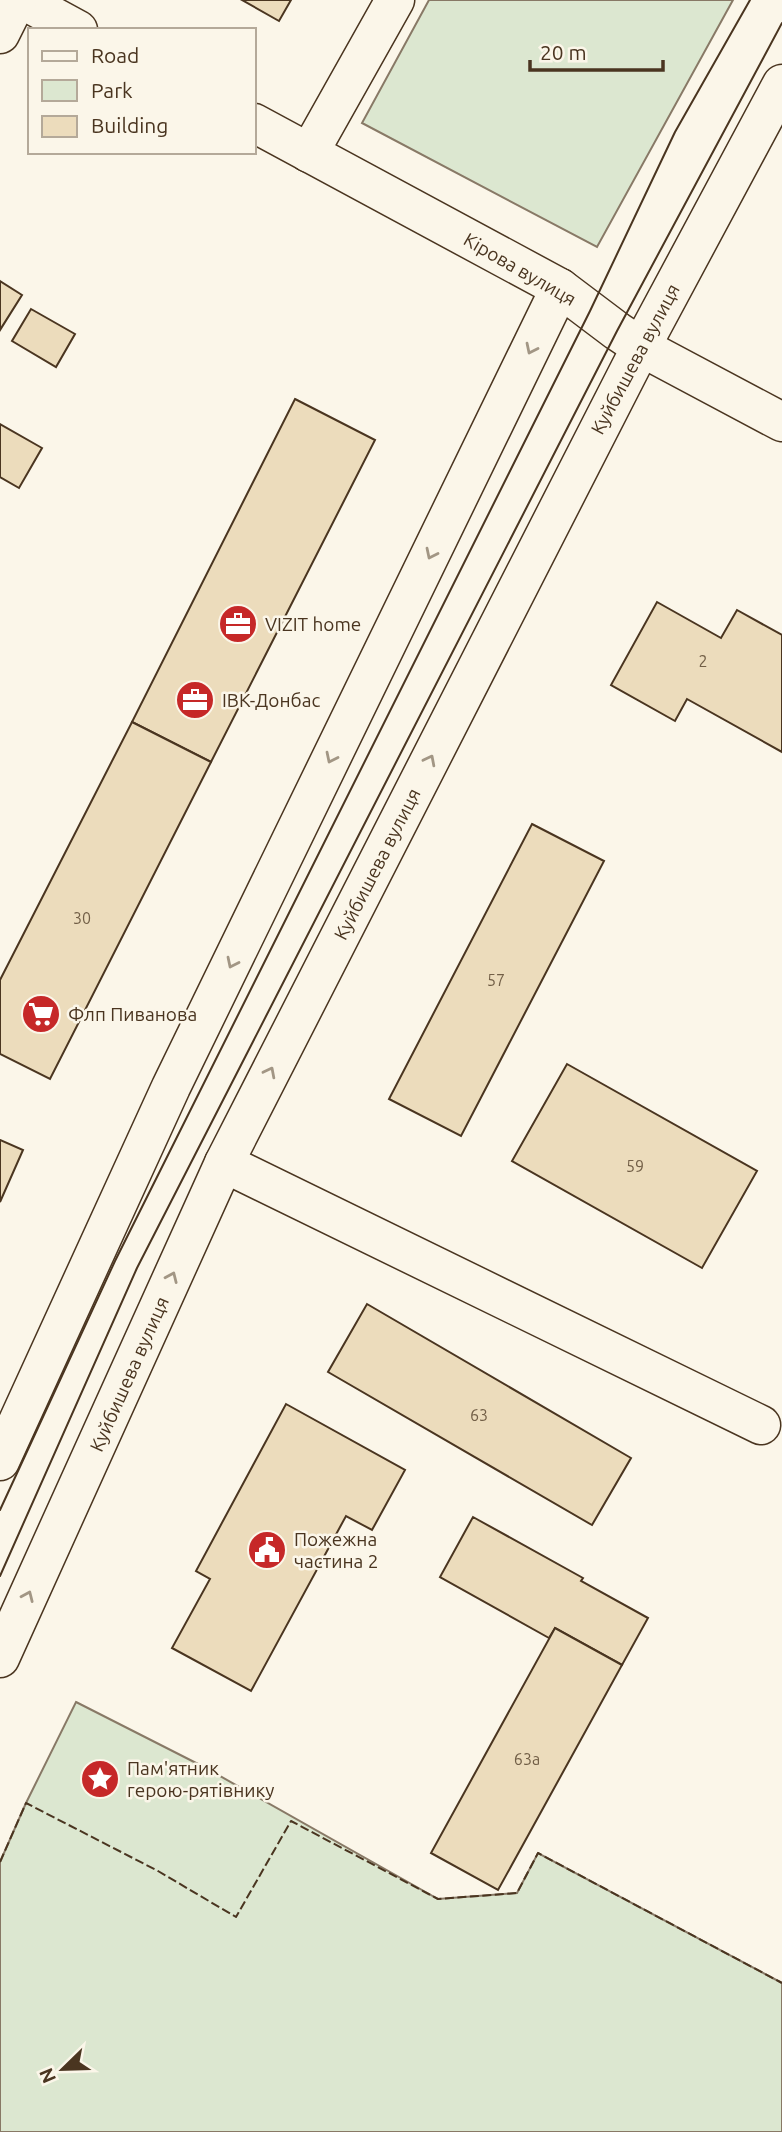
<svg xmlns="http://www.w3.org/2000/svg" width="782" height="2132" font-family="Ubuntu,sans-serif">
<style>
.green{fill:#dce7d0;stroke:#887966;stroke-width:2}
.building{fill:#ecdcbc;stroke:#4a3520;stroke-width:2}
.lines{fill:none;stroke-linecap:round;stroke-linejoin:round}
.minor-casing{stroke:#4a3520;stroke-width:41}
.major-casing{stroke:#4a3520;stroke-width:41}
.minor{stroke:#fbf6e9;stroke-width:38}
.major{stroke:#fbf6e9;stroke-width:38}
.tram{stroke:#4a3520;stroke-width:2}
.fence{stroke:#4a3520;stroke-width:2;stroke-dasharray:9 3.5;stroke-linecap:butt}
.oneway{stroke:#a29684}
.labels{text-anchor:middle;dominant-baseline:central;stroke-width:5;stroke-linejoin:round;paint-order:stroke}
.number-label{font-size:16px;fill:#725f47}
.street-label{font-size:19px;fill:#4a3520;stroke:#fbf6e9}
.poi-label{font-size:19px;fill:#4a3520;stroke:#fbf6e9;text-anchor:start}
</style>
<rect width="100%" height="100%" fill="#fbf6e9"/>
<g class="green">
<polygon points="429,0 733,0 597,247 362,123"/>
<polygon points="76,1702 204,1767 438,1899 517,1893 538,1853 782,1983 782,2132 0,2132 0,1862 26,1803"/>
</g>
<g class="building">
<polygon points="242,0 291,0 279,21"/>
<polygon points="0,281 22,295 0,330"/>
<polygon points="31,309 75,334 56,367 12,341"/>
<polygon points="295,399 375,440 211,762 132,722"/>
<polygon points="0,424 42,448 19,488 0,477"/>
<polygon points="657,602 721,638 737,610 782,635 782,752 687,699 675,721 611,685"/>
<polygon points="132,722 211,762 50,1079 0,1054 0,980"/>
<polygon points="532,824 604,861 461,1136 389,1099"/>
<polygon points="567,1064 757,1171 702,1268 512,1161"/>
<polygon points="0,1140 23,1150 0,1202"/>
<polygon points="367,1304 631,1458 592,1525 328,1372"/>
<polygon points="286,1404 405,1470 372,1530 346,1516 251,1691 172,1648 210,1579 196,1571"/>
<polygon points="473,1517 583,1578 581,1581 648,1618 622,1665 555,1628 549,1638 440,1577"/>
<polygon points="555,1628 622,1665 498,1890 431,1853"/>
</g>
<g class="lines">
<defs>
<g id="minor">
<polyline points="23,0 78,30"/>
<polyline points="0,34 17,0"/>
<polyline points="254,123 560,288"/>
<polyline points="309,153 395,0"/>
<polyline points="641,347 782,422"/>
<polyline points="224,1163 761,1425"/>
</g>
<g id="major">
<polyline points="0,1461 171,1087 560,288 617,331 641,347"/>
<polyline points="0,1658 224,1163 641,347 782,84"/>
</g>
</defs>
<use href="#minor" class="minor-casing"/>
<use href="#major" class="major-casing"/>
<use href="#minor" class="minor"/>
<use href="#major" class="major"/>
<g class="tram">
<polyline points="0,1510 115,1261 590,311 675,132 750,0"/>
<polyline points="0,1576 137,1268 617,331 782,23"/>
</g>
<polyline class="fence" points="0,1862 26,1803 158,1871 236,1917 291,1821 438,1899 517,1893 538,1853 782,1983"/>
</g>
<defs><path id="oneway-chevron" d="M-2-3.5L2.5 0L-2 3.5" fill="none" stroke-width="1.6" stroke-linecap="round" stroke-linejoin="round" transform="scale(1.75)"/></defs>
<g class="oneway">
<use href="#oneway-chevron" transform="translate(531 349) rotate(116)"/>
<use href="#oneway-chevron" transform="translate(431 554) rotate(116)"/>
<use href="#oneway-chevron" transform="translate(331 758) rotate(116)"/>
<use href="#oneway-chevron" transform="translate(430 760) rotate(-63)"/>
<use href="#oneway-chevron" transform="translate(232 963) rotate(116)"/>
<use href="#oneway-chevron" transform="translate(270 1072) rotate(-63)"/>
<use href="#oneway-chevron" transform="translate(172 1277) rotate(-66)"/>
<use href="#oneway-chevron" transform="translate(28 1596) rotate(-66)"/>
</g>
<defs>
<symbol id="office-disc" viewBox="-11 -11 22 22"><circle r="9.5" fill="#c62828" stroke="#fbf6e9"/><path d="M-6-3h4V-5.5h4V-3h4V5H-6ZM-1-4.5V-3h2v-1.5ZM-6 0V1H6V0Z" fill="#fff"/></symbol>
<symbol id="supermarket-disc" viewBox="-11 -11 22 22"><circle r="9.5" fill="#c62828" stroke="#fbf6e9"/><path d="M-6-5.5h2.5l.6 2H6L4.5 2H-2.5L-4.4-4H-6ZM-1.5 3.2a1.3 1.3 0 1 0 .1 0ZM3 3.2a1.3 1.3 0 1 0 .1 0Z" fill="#fff"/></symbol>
<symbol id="civic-disc" viewBox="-11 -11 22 22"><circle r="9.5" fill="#c62828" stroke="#fbf6e9"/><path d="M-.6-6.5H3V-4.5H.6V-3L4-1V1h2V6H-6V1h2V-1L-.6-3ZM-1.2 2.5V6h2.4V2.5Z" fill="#fff"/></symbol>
<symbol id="sight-disc" viewBox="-11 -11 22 22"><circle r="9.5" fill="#c62828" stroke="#fbf6e9"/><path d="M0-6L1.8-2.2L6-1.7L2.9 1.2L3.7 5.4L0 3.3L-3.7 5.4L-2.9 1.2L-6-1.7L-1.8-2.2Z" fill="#fff"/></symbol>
</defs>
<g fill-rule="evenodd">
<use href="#office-disc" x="216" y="602" width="44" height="44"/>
<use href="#office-disc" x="173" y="678" width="44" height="44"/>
<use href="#supermarket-disc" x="19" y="992" width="44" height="44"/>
<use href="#civic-disc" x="245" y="1528" width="44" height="44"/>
<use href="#sight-disc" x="78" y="1757" width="44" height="44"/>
</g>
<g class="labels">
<g class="number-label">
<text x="703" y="661">2</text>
<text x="82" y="918">30</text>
<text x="496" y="980">57</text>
<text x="635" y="1166">59</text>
<text x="479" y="1415">63</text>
<text x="527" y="1759">63а</text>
</g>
<g class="street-label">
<text transform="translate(520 269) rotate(30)">Кірова вулиця</text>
<text transform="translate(635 359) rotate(-62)">Куйбишева вулиця</text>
<text transform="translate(377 864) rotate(-63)">Куйбишева вулиця</text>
<text transform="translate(129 1374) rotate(-66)">Куйбишева вулиця</text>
</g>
<g class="poi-label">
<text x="265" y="624">VIZIT home</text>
<text x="222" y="700">ІВК-Донбас</text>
<text x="68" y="1014">Флп Пиванова</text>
<text x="294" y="1539">Пожежна<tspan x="294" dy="22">частина 2</tspan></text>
<text x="127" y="1768">Пам'ятник<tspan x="127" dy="22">герою-рятівнику</tspan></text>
</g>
</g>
<rect x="28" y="28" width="228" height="126" fill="#fbf6e9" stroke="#b4a999" stroke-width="2"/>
<rect x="42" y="51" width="35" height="10" fill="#fbf6e9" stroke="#b4a999" stroke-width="2"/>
<text x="91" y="63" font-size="21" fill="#4a3520">Road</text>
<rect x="42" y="80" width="35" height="21" fill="#dce7d0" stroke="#b4a999" stroke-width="2"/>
<text x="91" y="98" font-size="21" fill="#4a3520">Park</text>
<rect x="42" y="116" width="35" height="21" fill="#ecdcbc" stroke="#b4a999" stroke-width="2"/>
<text x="91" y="133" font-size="21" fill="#4a3520">Building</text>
<g transform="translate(63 2069) rotate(247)" stroke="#fbf6e9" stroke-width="5" paint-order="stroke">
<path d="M0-5L12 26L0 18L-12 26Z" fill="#4a3520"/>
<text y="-10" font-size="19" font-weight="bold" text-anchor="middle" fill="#4a3520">N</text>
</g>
<path d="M530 60v10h133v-10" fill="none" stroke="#4a3520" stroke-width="3.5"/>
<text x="540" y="60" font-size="21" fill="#4a3520" stroke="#fbf6e9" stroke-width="5" paint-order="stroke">20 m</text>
</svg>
